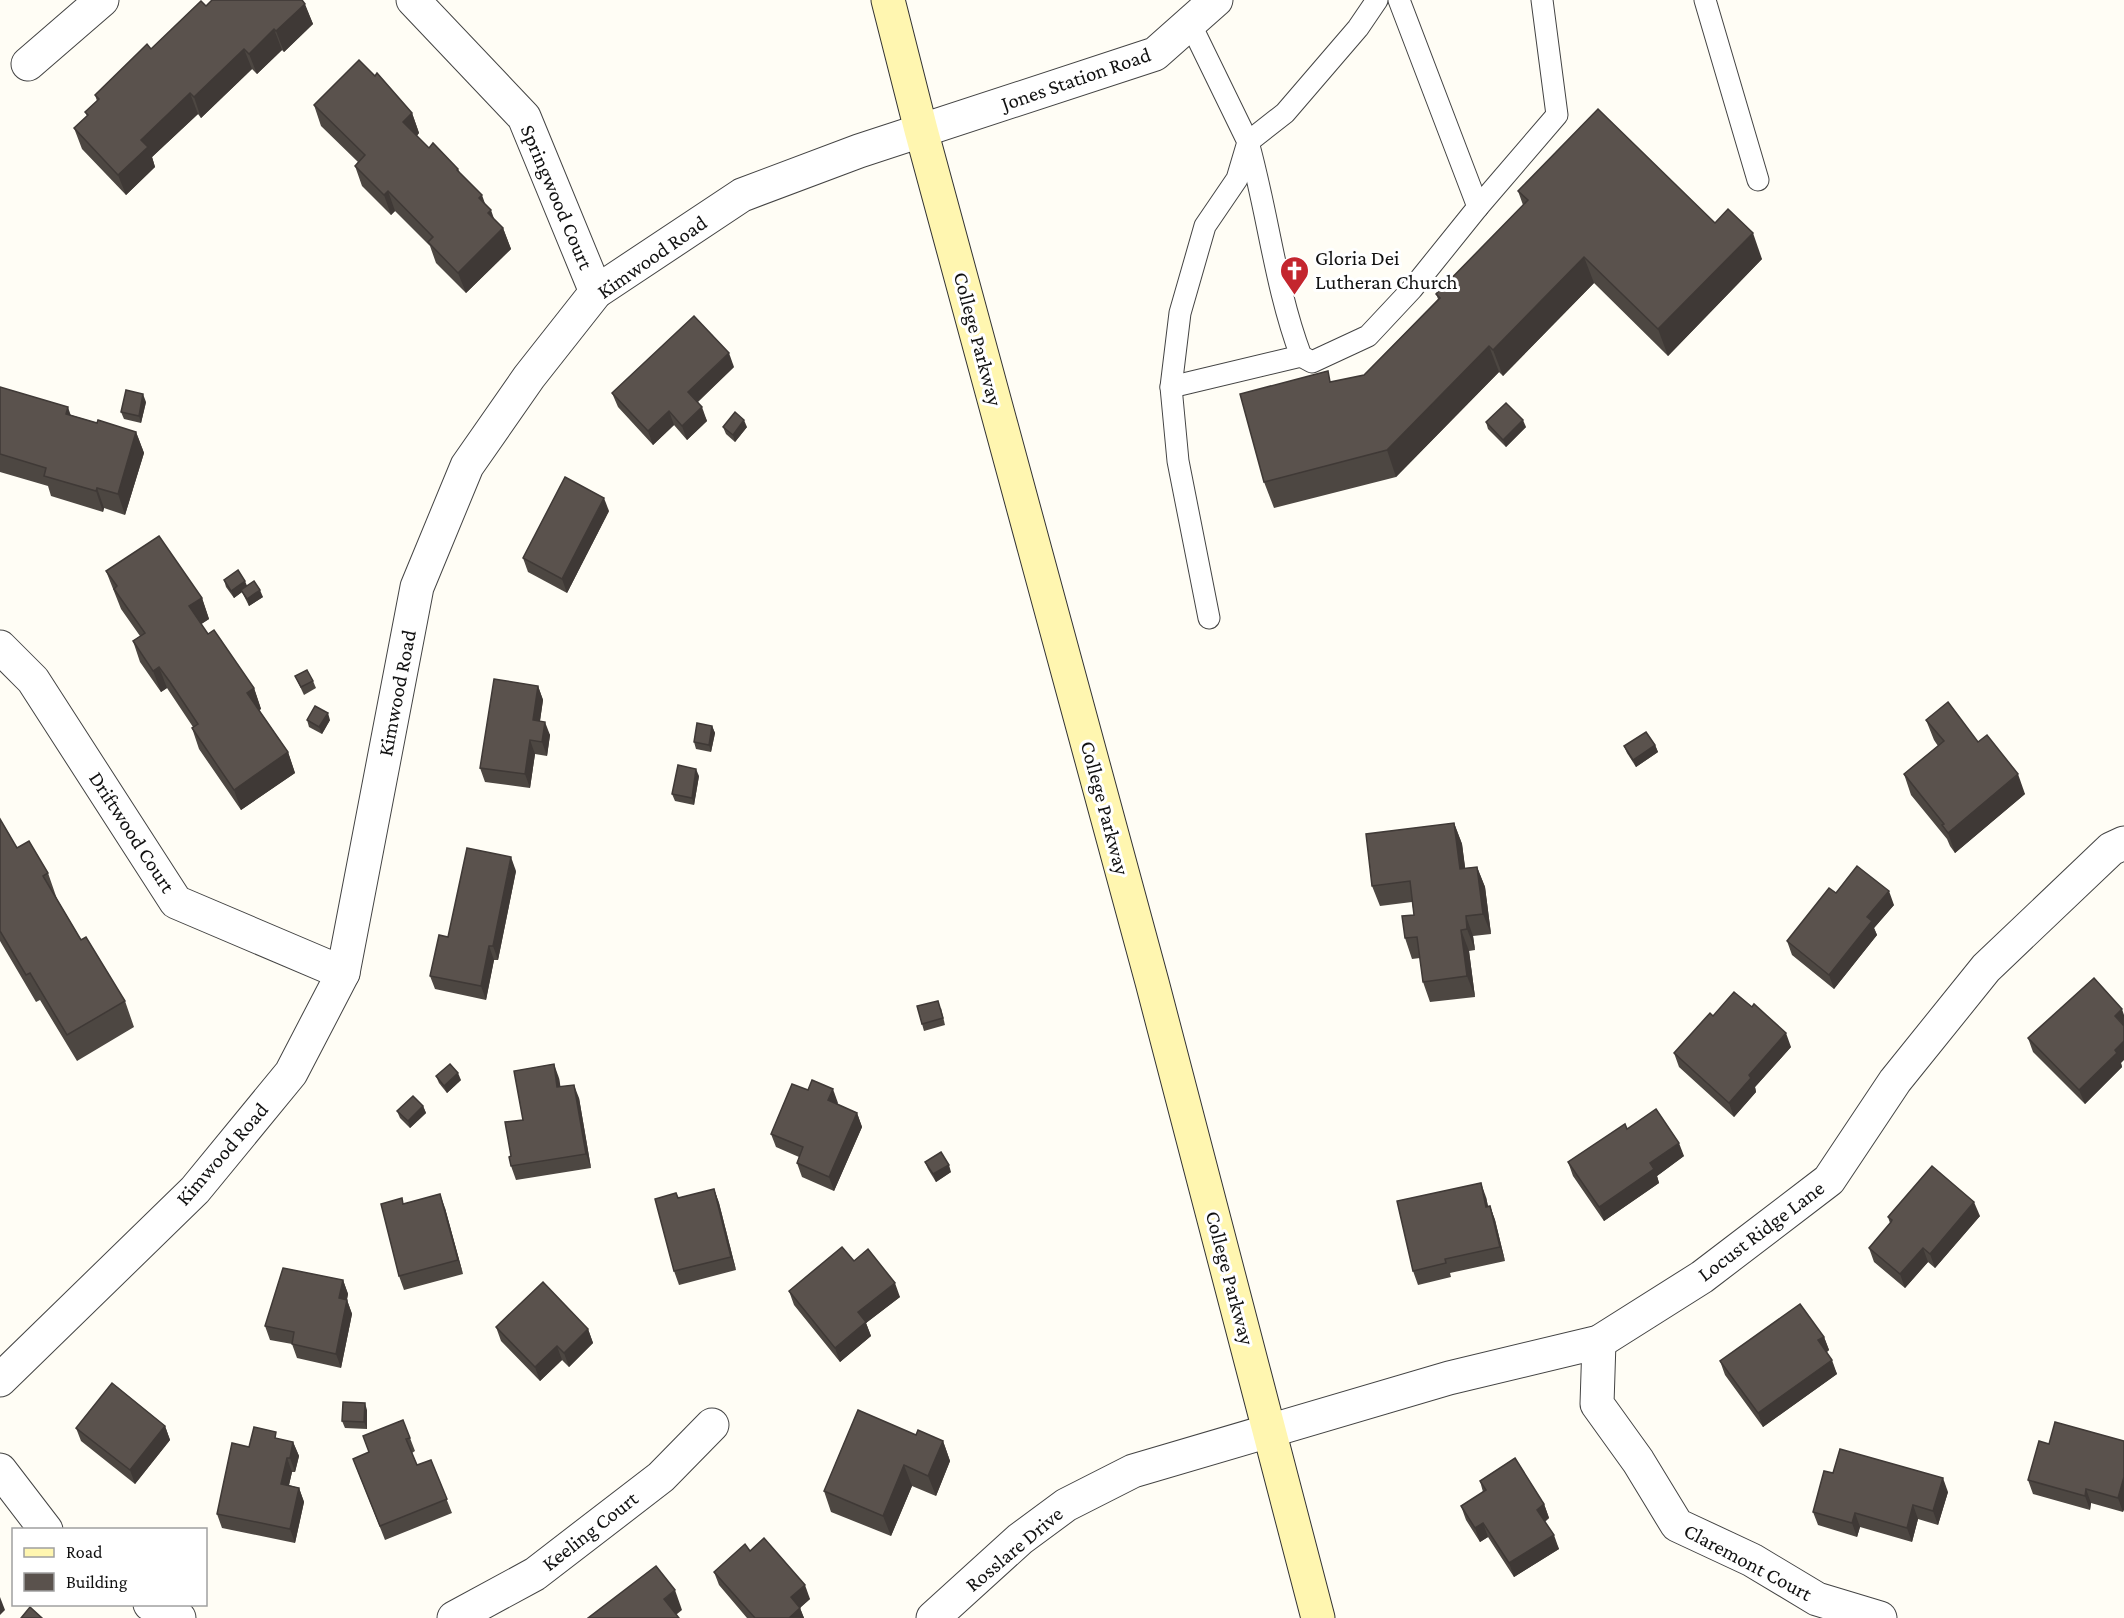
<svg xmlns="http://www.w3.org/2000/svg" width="2124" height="1618" font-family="'Crimson Pro',serif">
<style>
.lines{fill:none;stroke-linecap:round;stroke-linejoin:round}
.lane-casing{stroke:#444;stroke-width:23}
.street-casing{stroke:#444;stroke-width:35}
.secondary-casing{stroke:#333;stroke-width:35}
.lane{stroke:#fff;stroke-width:21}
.street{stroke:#fff;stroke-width:33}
.secondary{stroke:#fff6b0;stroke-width:33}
.wall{fill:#4d4742}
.shaded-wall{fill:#3f3936}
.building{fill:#5a524d;stroke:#3f3936;stroke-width:1.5}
.labels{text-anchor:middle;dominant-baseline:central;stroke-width:6;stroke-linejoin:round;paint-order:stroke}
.street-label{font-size:21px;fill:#111;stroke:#fff}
.poi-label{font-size:21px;fill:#111;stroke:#fff;text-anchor:start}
</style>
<rect width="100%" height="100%" fill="#fffdf5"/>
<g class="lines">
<defs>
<g id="lane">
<path d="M1377,0L1358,28L1285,113L1248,142C1268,213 1275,287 1301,356L1312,362L1368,336L1412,289L1478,207L1557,115L1542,0"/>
<polyline points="1399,0 1478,207"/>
<polyline points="1705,0 1758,180"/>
<polyline points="1190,23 1248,142 1237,179 1205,226 1180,313 1171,387 1178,461 1209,618"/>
<polyline points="1171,387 1301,356"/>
</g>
<g id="street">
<polyline points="413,0 524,117 596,292"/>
<polyline points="28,64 102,0"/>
<polyline points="0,647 33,680 176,902 343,973"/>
<polyline points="1599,1342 1597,1404 1638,1461 1677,1525 1752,1560 1817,1599 1880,1618"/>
<polyline points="0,1380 195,1190 291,1073 343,973 417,587 467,466 529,377 596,292 742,195 859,151 1155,54 1216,0"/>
<polyline points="0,1470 46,1530"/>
<polyline points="150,1604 179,1618"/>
<polyline points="454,1618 535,1574 661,1477 712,1425"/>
<polyline points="933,1618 1020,1539 1066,1505 1133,1471 1449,1378 1599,1342 1702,1277 1829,1180 1895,1081 1986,968 2111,849 2124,843"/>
</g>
<polyline id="secondary" points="888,0 921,130 1152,982 1318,1618"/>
</defs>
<use href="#lane" class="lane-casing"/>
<use href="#street" class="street-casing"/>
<use href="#secondary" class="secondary-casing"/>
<use href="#lane" class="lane"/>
<use href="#street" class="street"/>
<use href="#secondary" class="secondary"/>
</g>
<g class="wall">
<polygon points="304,3 313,24 284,52 282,50 257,74 252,69 201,118 198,114 152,157 155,167 126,195 82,149 74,128 87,116 85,112 97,101 95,95 206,6"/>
<polygon points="314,105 412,113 419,133 417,136 429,148 458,169 460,173 485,204 494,219 503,228 511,249 466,293 436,263 430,246 395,211 391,215 362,186 355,166 358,162 321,126"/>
<polygon points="1518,191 1715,223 1762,259 1668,356 1594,283 1503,376 1499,372 1396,477 1274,508 1264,482 1364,375 1438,299 1436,294 1523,205"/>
<polygon points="734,367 698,402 707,421 687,440 674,425 653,445 618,407 612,393"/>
<polygon points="0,387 71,415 97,423 136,432 144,453 125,515 104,508 103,512 51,496 48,486 0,472"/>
<polygon points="146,402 141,423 124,419 121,412"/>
<polygon points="1486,422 1526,427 1506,447 1488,429"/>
<polygon points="723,427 747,427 735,442 726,434"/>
<polygon points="609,511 567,593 528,572 523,558"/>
<polygon points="106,571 202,598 209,619 201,624 208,634 254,688 261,709 259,710 288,752 295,773 241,810 199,749 192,728 193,727 167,688 161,692 140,662 133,641 140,636 121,609"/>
<polygon points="224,580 247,586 263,597 249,606 242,592 234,598 226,587"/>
<polygon points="295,676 313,681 316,688 304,695"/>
<polygon points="538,686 543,700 540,721 550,735 547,756 535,754 530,788 485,782 480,768"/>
<polygon points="307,720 330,720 322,734 309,727"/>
<polygon points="1926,720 1978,742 2025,794 1955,853 1950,846 1947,839 1911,795 1904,774 1938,746 1934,740"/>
<polygon points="712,726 715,733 711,752 696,749 694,742"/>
<polygon points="1655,745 1658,752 1636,767 1627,753 1624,746"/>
<polygon points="699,776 694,805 675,801 672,794"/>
<polygon points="0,819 17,848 48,873 57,899 81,940 125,1001 134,1027 77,1061 40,1000 36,1002 0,941"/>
<polygon points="1454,823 1462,844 1465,868 1477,867 1485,887 1491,934 1473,936 1475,950 1469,951 1475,997 1430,1002 1423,982 1420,958 1412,959 1405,938 1414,915 1412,902 1380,906 1372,886"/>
<polygon points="516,871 498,960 494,960 486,1000 435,989 430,976 448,937"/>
<polygon points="1836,893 1894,905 1874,928 1877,935 1834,989 1792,955 1787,941"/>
<polygon points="941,1008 945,1025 924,1031 922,1024"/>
<polygon points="1713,1016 1791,1047 1755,1087 1756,1092 1734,1117 1679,1067 1674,1053"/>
<polygon points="2028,1038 2121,1063 2122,1067 2085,1104 2033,1052"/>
<polygon points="436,1076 461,1080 447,1093 439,1083"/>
<polygon points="559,1078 560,1087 579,1098 591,1168 516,1180 511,1166 511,1156 523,1120"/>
<polygon points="838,1103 837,1104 857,1113 862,1127 834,1191 802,1177 797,1163 799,1157 776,1147 771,1134"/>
<polygon points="423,1106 426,1113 410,1128 400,1118 397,1111"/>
<polygon points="1627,1129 1684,1156 1657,1176 1659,1183 1604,1221 1573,1176 1568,1162"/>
<polygon points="925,1162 951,1172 936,1182 928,1169"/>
<polygon points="714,1189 719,1203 736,1270 679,1285 674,1271 678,1198"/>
<polygon points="1486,1197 1488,1206 1490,1206 1495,1220 1505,1261 1450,1273 1451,1277 1418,1285 1413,1271"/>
<polygon points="404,1204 445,1208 463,1274 404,1290 399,1276"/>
<polygon points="1980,1216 1935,1268 1928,1262 1905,1288 1874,1262 1869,1248 1890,1223 1888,1217"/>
<polygon points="854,1261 900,1297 866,1323 871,1336 840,1362 794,1305 789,1291"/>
<polygon points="343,1280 348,1294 347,1300 352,1314 341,1368 297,1358 292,1344 270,1340 265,1326"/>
<polygon points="496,1327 588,1329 593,1343 569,1367 562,1360 540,1381 501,1341"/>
<polygon points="1824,1337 1829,1350 1827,1352 1837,1374 1763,1427 1725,1375 1720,1361"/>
<polygon points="367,1410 367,1429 345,1428 342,1421"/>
<polygon points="165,1426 170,1440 135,1484 81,1441 76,1428"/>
<polygon points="916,1435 943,1441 950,1461 936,1496 912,1486 891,1536 831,1512 824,1491"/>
<polygon points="410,1438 415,1451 412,1453 417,1465 431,1460 452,1513 385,1540 353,1459"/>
<polygon points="279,1439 293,1442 299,1456 295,1472 292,1472 289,1485 299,1488 304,1502 295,1543 222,1528 217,1514 249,1447"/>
<polygon points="2124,1441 2123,1512 2091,1503 2090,1510 2033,1494 2028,1480 2049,1444"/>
<polygon points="1480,1481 1544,1504 1549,1518 1545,1522 1559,1549 1514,1577 1488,1537 1480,1542 1466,1520 1461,1506 1483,1492"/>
<polygon points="1948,1492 1938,1525 1918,1519 1912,1542 1860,1527 1857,1537 1818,1525 1813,1512"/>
<polygon points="750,1551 810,1599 800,1608 804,1618 747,1618 719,1585 714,1572"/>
</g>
<g class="shaded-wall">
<polygon points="305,4 313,24 284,52 276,31"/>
<polygon points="274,29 282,50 257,74 249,54"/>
<polygon points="244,49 252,69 201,118 194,97"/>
<polygon points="190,93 198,114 152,157 155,167 126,195 118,175 141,140"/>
<polygon points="412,113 419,133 410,142 403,122"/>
<polygon points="388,191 395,211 391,215 384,195"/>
<polygon points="482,195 488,212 491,210 498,230 479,198"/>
<polygon points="503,228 511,249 466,293 458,273"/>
<polygon points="1753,233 1762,259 1668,356 1658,329"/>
<polygon points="1584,257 1594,283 1503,376 1493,350"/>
<polygon points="1489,346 1499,372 1396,477 1387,450"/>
<polygon points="729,353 734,367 693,406 688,392"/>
<polygon points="143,394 146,402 141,423 139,416"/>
<polygon points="68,407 75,428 66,414"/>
<polygon points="702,407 707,421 687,440 682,426"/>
<polygon points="669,411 674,425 653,445 648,431"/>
<polygon points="744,420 747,427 735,442 733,435"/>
<polygon points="1523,420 1526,427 1506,447 1503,440"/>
<polygon points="136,432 144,453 125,515 118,494"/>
<polygon points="97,488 104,508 103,512 96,491"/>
<polygon points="604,498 609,511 567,593 562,579"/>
<polygon points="245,581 248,588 241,590 242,592 234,598 231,591"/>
<polygon points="260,590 263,597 249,606 247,599"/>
<polygon points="202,598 209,619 197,627 189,606"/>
<polygon points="159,667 167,688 161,692 153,671"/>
<polygon points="538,686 543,700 538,734 533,720"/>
<polygon points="254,688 261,709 255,713 247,693"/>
<polygon points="328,713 330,720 322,734 319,727"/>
<polygon points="545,722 550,735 547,756 542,742"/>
<polygon points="712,726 715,733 711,752 709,745"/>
<polygon points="530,740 535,754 530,788 525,774"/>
<polygon points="1655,745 1658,752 1636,767 1633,760"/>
<polygon points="288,752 295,773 241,810 234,790"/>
<polygon points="696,769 699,776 694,805 692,798"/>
<polygon points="2018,774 2025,794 1955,853 1948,833"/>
<polygon points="1454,823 1462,844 1468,889 1460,869"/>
<polygon points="511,857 516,871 498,960 493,946"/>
<polygon points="1477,867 1485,887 1491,934 1483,914"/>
<polygon points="1889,891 1894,905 1874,928 1877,935 1834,989 1829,975 1867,917"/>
<polygon points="1466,916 1473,936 1475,950 1467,929"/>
<polygon points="1461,930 1469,951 1475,997 1467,976"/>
<polygon points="489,946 494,960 486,1000 481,986"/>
<polygon points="2122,1009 2124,1015 2124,1026 2115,1016"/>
<polygon points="1786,1033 1791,1047 1755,1087 1756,1092 1734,1117 1729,1103 1749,1075"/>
<polygon points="2124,1041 2124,1060 2121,1063 2122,1067 2085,1104 2079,1090 2115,1050"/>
<polygon points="554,1064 559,1078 563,1101 557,1087"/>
<polygon points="458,1073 461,1080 447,1093 444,1086"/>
<polygon points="574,1085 579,1098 591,1168 586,1154"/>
<polygon points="833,1089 838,1103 833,1114 828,1100"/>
<polygon points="423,1106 426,1113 410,1128 408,1121"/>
<polygon points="857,1113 862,1127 834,1191 829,1177"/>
<polygon points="1679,1143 1684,1156 1657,1176 1659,1183 1604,1221 1599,1207 1650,1163"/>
<polygon points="949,1165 951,1172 936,1182 933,1174"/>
<polygon points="1481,1183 1486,1197 1491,1221 1486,1207"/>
<polygon points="714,1189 719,1203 736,1270 731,1257"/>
<polygon points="440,1194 445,1208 463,1274 458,1260"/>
<polygon points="1974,1202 1980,1216 1935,1268 1930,1254"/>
<polygon points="1490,1206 1495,1220 1505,1261 1500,1247"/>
<polygon points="1923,1248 1928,1262 1905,1288 1900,1274"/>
<polygon points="343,1280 348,1294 344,1312 339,1298"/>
<polygon points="895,1283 900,1297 866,1323 871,1336 840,1362 835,1348 858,1312"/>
<polygon points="347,1300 352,1314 341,1368 336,1354"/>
<polygon points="588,1329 593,1343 569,1367 564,1353"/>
<polygon points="1824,1337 1829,1350 1824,1354 1818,1340"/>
<polygon points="557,1346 562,1360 540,1381 535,1367"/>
<polygon points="1832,1360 1837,1374 1763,1427 1758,1413"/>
<polygon points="365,1403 367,1410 367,1429 364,1422"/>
<polygon points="165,1426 170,1440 135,1484 130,1470"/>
<polygon points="943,1441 950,1461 936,1496 928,1476"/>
<polygon points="293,1442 299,1456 295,1472 290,1458"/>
<polygon points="287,1458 292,1472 286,1498 281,1484"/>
<polygon points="904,1465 912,1486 891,1536 883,1516"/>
<polygon points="2124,1477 2124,1510 2123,1512 2118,1498"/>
<polygon points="1943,1478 1948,1492 1938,1525 1933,1511"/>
<polygon points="299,1488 304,1502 295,1543 290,1529"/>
<polygon points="2086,1489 2091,1503 2090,1510 2085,1496"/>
<polygon points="1544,1504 1549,1518 1542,1523 1537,1510"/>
<polygon points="1913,1505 1918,1519 1912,1542 1907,1528"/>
<polygon points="1855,1513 1860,1527 1857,1537 1852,1523"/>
<polygon points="1483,1523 1488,1537 1480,1542 1475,1528"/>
<polygon points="1554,1535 1559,1549 1514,1577 1509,1563"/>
<polygon points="805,1585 810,1599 796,1611 791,1597"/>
<polygon points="675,1590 682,1610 672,1618 664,1599"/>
<polygon points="0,1597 5,1610 0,1615"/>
<polygon points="800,1608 804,1618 789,1618"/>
</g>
<g class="building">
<polygon points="212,0 302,0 305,4 276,31 274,29 249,54 244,49 194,97 190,93 141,140 148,147 118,175 74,128 88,115 85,112 99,99 95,95 140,51 147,44 151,49 201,1 206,6"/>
<polygon points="359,60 375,76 377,73 412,113 403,122 429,148 433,143 458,169 457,170 482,195 479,198 491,210 488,213 503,228 458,273 428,242 433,237 388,191 384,195 355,166 365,155 314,105"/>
<polygon points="1598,109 1715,223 1728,209 1753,233 1658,329 1584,257 1493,350 1489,346 1387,450 1264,482 1240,394 1328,371 1330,382 1364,375 1440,298 1436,294 1528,200 1518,191"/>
<polygon points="694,316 729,353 688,392 702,407 682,426 669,411 648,431 612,393"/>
<polygon points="0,387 68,407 66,414 97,423 98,420 136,432 118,494 97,488 96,491 44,476 46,468 0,454"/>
<polygon points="126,390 143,394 139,416 121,412"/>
<polygon points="1506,403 1523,420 1503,440 1486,422"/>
<polygon points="735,412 744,420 733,435 723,427"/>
<polygon points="565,477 604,498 562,579 523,558"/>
<polygon points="159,536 202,598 189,606 208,634 214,630 254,688 247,693 288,752 234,790 192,728 198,724 170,682 159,667 153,671 133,641 145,633 114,589 117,586 106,571"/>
<polygon points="238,570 245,581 231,591 224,580"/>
<polygon points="254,581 260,590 247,599 241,590"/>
<polygon points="307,670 313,681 301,687 295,676"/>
<polygon points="494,679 538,686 533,720 545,722 542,742 530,740 525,774 480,768"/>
<polygon points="1948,702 1978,742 1987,735 2018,774 1948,833 1942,825 1944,824 1904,774 1944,741 1926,720"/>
<polygon points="315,706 328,713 319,727 307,720"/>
<polygon points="697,723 712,726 709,745 694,742"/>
<polygon points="1646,732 1655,745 1633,760 1624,746"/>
<polygon points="678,765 696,769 692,798 672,794"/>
<polygon points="0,819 17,848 29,841 48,873 43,876 81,940 86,937 125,1001 67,1035 30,973 26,975 0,931"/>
<polygon points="1454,823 1460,869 1477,867 1483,914 1466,916 1467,929 1461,930 1467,976 1423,982 1417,937 1405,938 1402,916 1414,915 1410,881 1372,886 1366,834"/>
<polygon points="467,848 511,857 493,946 489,946 481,986 430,976 439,935 448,937"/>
<polygon points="1857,866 1889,891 1867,917 1872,921 1829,975 1787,941 1829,888 1836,893"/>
<polygon points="2094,978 2122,1009 2115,1016 2124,1026 2124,1041 2115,1050 2117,1053 2079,1090 2028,1038"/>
<polygon points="1734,992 1752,1007 1754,1004 1786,1033 1749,1075 1751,1078 1729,1103 1674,1053 1710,1013 1713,1016"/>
<polygon points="938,1001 943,1018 922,1024 917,1006"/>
<polygon points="450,1064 458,1073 444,1086 436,1076"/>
<polygon points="554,1064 557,1087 574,1085 586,1154 511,1166 509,1157 511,1156 505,1122 523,1120 514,1071"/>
<polygon points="812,1080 833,1089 828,1100 857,1113 829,1177 797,1163 803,1147 771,1134 792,1084 808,1090"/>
<polygon points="413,1096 423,1106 408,1121 397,1111"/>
<polygon points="1656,1109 1679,1143 1650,1163 1654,1169 1599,1207 1568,1162 1625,1124 1627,1129"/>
<polygon points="941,1152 949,1165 933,1174 925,1162"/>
<polygon points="1932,1166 1974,1202 1930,1254 1923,1248 1900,1274 1869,1248 1891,1222 1892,1220 1888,1217"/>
<polygon points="1481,1183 1486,1207 1490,1206 1500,1247 1445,1259 1446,1263 1413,1271 1397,1201"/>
<polygon points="714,1189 731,1257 674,1271 655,1199 676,1193 678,1198"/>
<polygon points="440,1194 458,1260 399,1276 381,1204 402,1198 403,1204"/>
<polygon points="842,1247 854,1261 868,1249 895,1283 858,1312 866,1322 835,1348 789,1291"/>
<polygon points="283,1268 343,1280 339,1298 347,1300 336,1354 292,1344 294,1332 265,1326"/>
<polygon points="543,1282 588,1329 564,1353 557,1346 535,1367 496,1327"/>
<polygon points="1800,1304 1824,1337 1818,1340 1832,1360 1758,1413 1720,1361"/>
<polygon points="112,1383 165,1426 130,1470 76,1428"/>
<polygon points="343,1402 365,1403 364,1422 342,1421"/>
<polygon points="858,1410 916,1435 918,1430 943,1441 928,1476 904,1465 883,1516 824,1491"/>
<polygon points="403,1420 410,1438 406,1439 417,1465 431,1460 447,1499 380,1526 353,1459 369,1452 363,1436"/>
<polygon points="2055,1422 2124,1441 2124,1477 2118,1498 2086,1489 2085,1496 2028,1480 2039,1441 2049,1444"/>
<polygon points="254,1427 276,1432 275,1438 293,1442 290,1458 287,1458 281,1484 299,1488 290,1529 217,1514 232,1443 249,1447"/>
<polygon points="1840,1449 1943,1478 1933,1511 1913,1505 1907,1528 1855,1513 1852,1523 1813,1512 1824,1471 1833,1473"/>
<polygon points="1515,1458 1542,1501 1544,1504 1537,1510 1554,1535 1509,1563 1483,1523 1475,1528 1461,1506 1486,1490 1480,1481"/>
<polygon points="764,1538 805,1585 791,1597 800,1608 789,1618 755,1618 714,1572 745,1544 750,1551"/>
<polygon points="656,1566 675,1590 664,1599 679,1618 588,1618"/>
<polygon points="30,1607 42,1618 21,1618"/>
</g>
<defs>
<symbol id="church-pin" viewBox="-11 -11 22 30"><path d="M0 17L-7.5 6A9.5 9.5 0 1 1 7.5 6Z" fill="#c4262e" stroke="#fff"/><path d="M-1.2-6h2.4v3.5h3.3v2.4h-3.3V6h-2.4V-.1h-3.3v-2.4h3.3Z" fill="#fff"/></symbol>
</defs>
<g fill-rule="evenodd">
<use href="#church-pin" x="1278" y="254" width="33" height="45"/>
</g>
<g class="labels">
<g class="street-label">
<text transform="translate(1076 79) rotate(-19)">Jones Station Road</text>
<text transform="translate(557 197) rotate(67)">Springwood Court</text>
<text transform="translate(652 257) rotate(-35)">Kimwood Road</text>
<text transform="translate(978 339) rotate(75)">College Parkway</text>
<text transform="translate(397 693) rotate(-79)">Kimwood Road</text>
<text transform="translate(1105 808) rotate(75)">College Parkway</text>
<text transform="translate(132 832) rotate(57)">Driftwood Court</text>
<text transform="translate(222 1154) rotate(-49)">Kimwood Road</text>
<text transform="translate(1761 1231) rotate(-37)">Locust Ridge Lane</text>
<text transform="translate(1230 1278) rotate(75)">College Parkway</text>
<text transform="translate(590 1531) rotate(-38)">Keeling Court</text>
<text transform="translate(1014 1549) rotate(-40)">Rosslare Drive</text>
<text transform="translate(1748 1562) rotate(28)">Claremont Court</text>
</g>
<g class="poi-label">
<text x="1315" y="258">Gloria Dei<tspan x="1315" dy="24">Lutheran Church</tspan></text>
</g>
</g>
<rect x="12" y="1528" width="195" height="78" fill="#ffffff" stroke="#a0a0a0" stroke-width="1.5"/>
<rect x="24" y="1548" width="30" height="9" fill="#fff6b0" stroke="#a0a0a0" stroke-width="1.5"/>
<text x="66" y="1558" font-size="18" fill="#111111">Road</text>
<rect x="24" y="1573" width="30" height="18" fill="#5a524d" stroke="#a0a0a0" stroke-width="1.5"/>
<text x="66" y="1588" font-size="18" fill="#111111">Building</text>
</svg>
